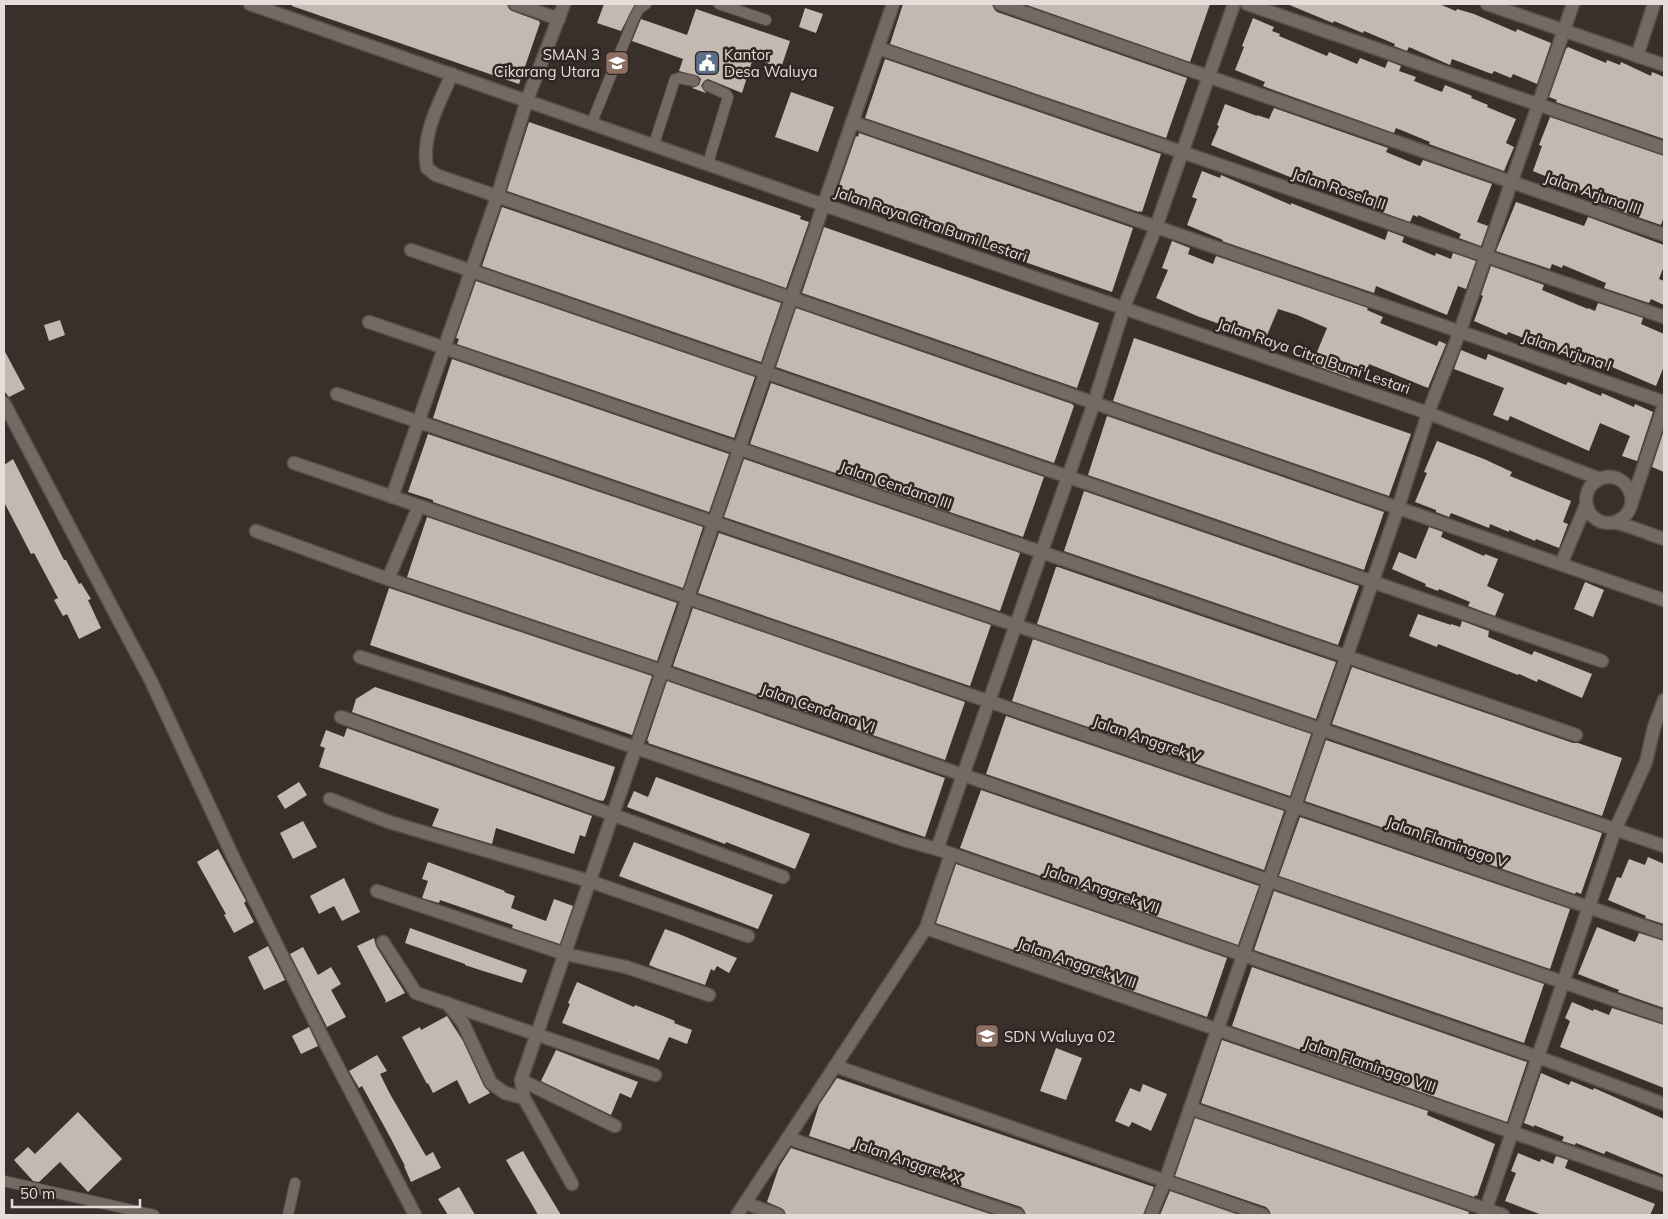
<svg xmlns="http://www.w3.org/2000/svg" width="1668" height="1219" font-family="Mulish,sans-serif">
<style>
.building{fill:#c4b9b1}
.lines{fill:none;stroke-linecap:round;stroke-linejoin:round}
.lane-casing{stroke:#584f4b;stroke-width:12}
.street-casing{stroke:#584f4b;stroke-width:15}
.lane{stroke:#746963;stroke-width:10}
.street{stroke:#746963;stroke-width:12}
.labels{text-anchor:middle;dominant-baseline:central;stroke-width:5;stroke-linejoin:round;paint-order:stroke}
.poi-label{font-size:15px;fill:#e4ddda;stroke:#302622;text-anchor:start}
.street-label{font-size:15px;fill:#e4ddda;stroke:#302622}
</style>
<rect width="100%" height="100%" fill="#3a302b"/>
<g class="building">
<polygon points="292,4 507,4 509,9 512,11 539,21 540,23 519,84 292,6"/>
<polygon points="604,4 635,4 621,31 597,23"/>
<polygon points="903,4 992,4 994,9 997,12 1187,78 1166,138 890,44"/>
<polygon points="1024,4 1210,4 1190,62"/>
<polygon points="1287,4 1439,4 1456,11 1457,9 1474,14 1516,32 1517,29 1551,43 1537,84 1513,74 1511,78 1494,71 1492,74 1452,59 1450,65 1409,47 1407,51 1394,46 1395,44 1364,31 1363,33 1334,21 1333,23"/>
<polygon points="805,8 823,14 816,33 799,27"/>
<polygon points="696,9 790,41 781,68 753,58 742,93 708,79 704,81 701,86 706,93 692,88 699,85 701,79 698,76 679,71 683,59 632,41 641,19 687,35"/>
<polygon points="1253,18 1274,27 1272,31 1280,34 1279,36 1327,56 1329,52 1357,64 1360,58 1385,68 1388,61 1401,66 1399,71 1416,77 1414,81 1442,92 1445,85 1472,96 1471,98 1488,105 1487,107 1516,119 1506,143 1514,147 1504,171 1429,144 1430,142 1396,128 1394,133 1279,92 1263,86 1265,82 1235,70 1244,47 1242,46"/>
<polygon points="1568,47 1606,63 1607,60 1620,65 1621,62 1651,76 1652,72 1664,77 1664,139 1556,102 1557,100 1549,97 1566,49"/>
<polygon points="885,59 1161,154 1142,212 1139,211 1139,212 865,118"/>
<polygon points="791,92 834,107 818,152 775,137"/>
<polygon points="1225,104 1257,116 1257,115 1269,119 1274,108 1388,148 1386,152 1420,166 1423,160 1492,184 1477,222 1488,226 1481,246 1459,238 1461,234 1418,215 1418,217 1413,215 1410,222 1379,211 1327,187 1326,189 1296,177 1295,179 1211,145 1219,126 1217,125"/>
<polygon points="1550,117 1664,156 1664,216 1661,225 1594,202 1596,197 1533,171 1542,146 1539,145"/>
<polygon points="529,122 801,216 800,219 809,222 786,288 507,191"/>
<polygon points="859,133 1133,228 1112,292 835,197 856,136 858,137"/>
<polygon points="1202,171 1220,178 1221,175 1291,205 1291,203 1385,240 1388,231 1404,237 1402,242 1435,256 1436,253 1451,259 1453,253 1476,261 1466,289 1458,286 1447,315 1376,286 1374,293 1222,241 1223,240 1187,225 1197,199 1192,197"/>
<polygon points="1516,202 1584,226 1588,217 1664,245 1664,266 1659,279 1664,281 1664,305 1651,299 1649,303 1604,288 1606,283 1563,265 1562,268 1552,264 1550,269 1496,251"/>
<polygon points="502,207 781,303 761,362 482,266"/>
<polygon points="824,227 1099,323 1077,388 802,293"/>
<polygon points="1172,241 1190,248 1188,254 1213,264 1216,256 1368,308 1367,310 1383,317 1380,323 1437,346 1439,341 1446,344 1428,388 1369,364 1366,372 1354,367 1350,378 1312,364 1327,328 1297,315 1278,309 1265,340 1197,316 1156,298 1168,270 1162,268"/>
<polygon points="1491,266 1544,285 1542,290 1588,309 1588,308 1595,311 1598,303 1643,318 1641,324 1664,334 1664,366 1656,386 1612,367 1612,369 1583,359 1581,365 1568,360 1570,356 1508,332 1507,335 1474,321 1483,296 1481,295"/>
<polygon points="476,281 755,377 734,438 457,344 459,339 456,338"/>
<polygon points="796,308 1072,404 1074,406 1054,463 776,367"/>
<polygon points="60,320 65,335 49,341 44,325"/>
<polygon points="1134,338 1411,434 1389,496 1113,401"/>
<polygon points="4,350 25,389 9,397 4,391"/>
<polygon points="1461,350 1486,360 1488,354 1566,385 1568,382 1601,396 1602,393 1634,407 1635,404 1653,412 1637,461 1622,456 1630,436 1600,423 1589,451 1510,416 1508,421 1493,415 1504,388 1454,369"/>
<polygon points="452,359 729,454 709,512 433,418"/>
<polygon points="771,383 1044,477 1023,537 750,444"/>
<polygon points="1107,416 1384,512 1364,570 1088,475"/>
<polygon points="1664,430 1664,472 1652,467"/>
<polygon points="428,434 703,527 683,588 433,502 433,500 408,492"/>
<polygon points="1437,441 1484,459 1512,472 1510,476 1571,501 1563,522 1568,524 1559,548 1536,539 1535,541 1509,530 1509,532 1490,524 1489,528 1451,513 1449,517 1436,512 1436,510 1415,502 1427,473 1424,472"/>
<polygon points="13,459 64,560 66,560 79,584 81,583 91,599 88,600 101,628 79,639 67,614 63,616 54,600 58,598 34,553 31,554 4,502 4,465"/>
<polygon points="744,459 1020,553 1000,611 724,517"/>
<polygon points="1084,491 1359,586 1338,645 1064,551"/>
<polygon points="427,517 677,603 657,661 407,577"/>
<polygon points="1429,527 1443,532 1441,537 1484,556 1485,554 1498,559 1487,586 1504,594 1495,616 1468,606 1470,602 1439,589 1438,591 1425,586 1426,584 1392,569 1399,552 1416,559"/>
<polygon points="719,533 991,625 970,686 698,593"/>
<polygon points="1056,567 1058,567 1336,662 1316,719 1037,624"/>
<polygon points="1585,582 1604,590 1593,617 1574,609"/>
<polygon points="389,588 652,676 632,735 370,645"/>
<polygon points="693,608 965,702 945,760 673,666"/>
<polygon points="1418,614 1451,625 1451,624 1460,627 1462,621 1489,631 1488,637 1500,642 1532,655 1534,651 1592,674 1582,698 1538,679 1537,682 1519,674 1518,675 1438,644 1437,647 1409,636"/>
<polygon points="1033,639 1311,734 1290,796 1012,701"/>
<polygon points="1352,667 1573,743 1578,743 1622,758 1602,816 1332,724"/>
<polygon points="667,681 945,778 925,837 648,743 649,741 647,741"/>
<polygon points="375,687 615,767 605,798 603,801 598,800 352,712 356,699"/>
<polygon points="1006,716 1284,811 1264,870 986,774"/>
<polygon points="347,728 592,816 585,837 580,835 574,854 496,828 492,844 432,826 439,809 319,767 325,748 320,746 326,730 344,737"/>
<polygon points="1326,740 1602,833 1581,894 1576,892 1575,894 1305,801"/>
<polygon points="656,777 810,834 795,869 726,842 725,844 627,807 634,791 648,797"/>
<polygon points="299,782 307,795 285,809 277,796"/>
<polygon points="981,790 1259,886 1238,945 960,848"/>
<polygon points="1300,817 1570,909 1550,969 1279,876"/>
<polygon points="303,821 317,847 293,859 280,833"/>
<polygon points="634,842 773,895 758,929 619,876"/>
<polygon points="218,849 246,901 244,903 254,922 234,933 224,915 226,914 197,862"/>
<polygon points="1648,857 1664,864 1664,924 1645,918 1646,916 1608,900 1617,877 1621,878 1629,859 1645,865"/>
<polygon points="428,862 505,891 504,892 515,896 511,908 546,921 554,899 573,906 560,944 512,928 513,925 440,900 439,903 422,898 428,881 422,879"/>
<polygon points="956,864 1227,958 1207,1017 936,923"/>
<polygon points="344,878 360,912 342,921 334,906 319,914 310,896"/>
<polygon points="1274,891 1544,984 1524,1043 1254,950"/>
<polygon points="1597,927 1635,942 1639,933 1664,941 1664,1008 1618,992 1619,990 1578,974"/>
<polygon points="410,928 527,970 522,983 480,970 465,965 465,964 405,943"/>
<polygon points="665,929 679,934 737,958 729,973 717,966 714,971 711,969 705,985 656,968 649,965"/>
<polygon points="374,938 376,946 405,993 385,1003 386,1001 357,946"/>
<polygon points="268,946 285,980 264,990 248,957"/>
<polygon points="303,947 318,975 331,967 341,984 331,990 346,1017 327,1027 290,954"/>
<polygon points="1252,967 1527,1062 1507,1122 1232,1026"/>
<polygon points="577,982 634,1007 635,1005 663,1016 675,1021 674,1023 692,1030 687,1044 669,1037 659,1060 562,1023 570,1004 568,1003"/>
<polygon points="1572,1002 1593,1011 1594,1009 1609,1015 1612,1008 1664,1025 1664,1088 1560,1047 1570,1021 1565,1018"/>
<polygon points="447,1016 463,1041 484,1086 490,1093 469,1104 457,1080 433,1093 428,1083 427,1084 402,1037 420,1027 421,1030"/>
<polygon points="309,1027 318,1046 301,1054 292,1036"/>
<polygon points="1222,1040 1428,1111 1427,1115 1495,1144 1477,1196 1475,1195 1474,1197 1201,1103"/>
<polygon points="1056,1048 1082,1058 1066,1100 1040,1091"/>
<polygon points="556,1050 638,1082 631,1098 620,1093 611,1115 541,1081"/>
<polygon points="377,1055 387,1071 380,1074 390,1094 426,1156 433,1152 441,1168 411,1182 404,1166 405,1166 390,1137 362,1086 359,1088 349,1071"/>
<polygon points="1541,1073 1569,1085 1571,1081 1593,1090 1594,1088 1664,1119 1664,1175 1606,1151 1604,1154 1576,1143 1575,1145 1562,1141 1564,1137 1534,1125 1534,1127 1524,1123"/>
<polygon points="837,1078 1154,1187 1143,1215 1026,1215 1024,1210 1021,1207 809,1136 819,1105"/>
<polygon points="1143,1084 1167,1094 1151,1131 1132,1122 1129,1127 1115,1121 1130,1088 1140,1092"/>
<polygon points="78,1112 122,1159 88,1192 60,1162 39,1182 33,1181 14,1160 28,1147 35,1154"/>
<polygon points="1195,1118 1469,1212 1468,1215 1271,1215 1269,1210 1266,1207 1175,1176"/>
<polygon points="791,1148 993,1215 786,1215 784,1210 781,1208 767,1202 779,1167"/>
<polygon points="523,1151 535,1172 561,1215 538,1215 530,1201 506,1160"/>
<polygon points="1518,1153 1540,1162 1541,1159 1553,1164 1556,1156 1568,1160 1565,1168 1655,1204 1650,1215 1542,1215 1505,1201 1516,1173 1511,1171"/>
<polygon points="459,1187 475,1215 448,1215 438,1199"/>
<polygon points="1170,1191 1239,1215 1160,1215"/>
</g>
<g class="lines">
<defs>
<g id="lane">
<polyline points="719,4 766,20"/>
<polyline points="592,122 635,16 639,9 646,4"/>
<polyline points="654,144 675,79 679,78 694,81"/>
<polyline points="708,163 728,97 726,94 708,86"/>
<polyline points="4,1181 154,1215"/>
<polyline points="288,1215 295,1183"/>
</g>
<g id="street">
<polyline points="250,4 824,205 1428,413 1600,479"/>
<polyline points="515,4 559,19"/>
<polyline points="1000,4 1664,235"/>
<polyline points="1247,4 1664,148"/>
<polyline points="1487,4 1664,65"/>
<polyline points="878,48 1664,317"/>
<polyline points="1637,56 1654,4"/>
<path d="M452,74C439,104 421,135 427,168L436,175L1664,600"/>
<polyline points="852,122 1664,402"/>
<polyline points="411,250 1602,661"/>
<polyline points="369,322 1576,735"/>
<polyline points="337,394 1664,846"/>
<polyline points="4,403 151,681 235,861 327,1046 415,1215"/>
<polyline points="294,463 1664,933"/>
<polyline points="392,497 497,197 527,100 564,4"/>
<polyline points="1632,502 1664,405"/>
<path d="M1615,522C1648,509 1626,465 1598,480C1593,483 1588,488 1587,494C1585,502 1587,510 1592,516C1595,518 1598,521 1602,522C1607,524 1612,522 1617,523C1633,527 1649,534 1664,539"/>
<polyline points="256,531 388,579 662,671 1664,1017"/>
<polyline points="1561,564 1586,505"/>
<polyline points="388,579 419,506"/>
<polyline points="360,657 523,709 904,840 937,849 1538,1057 1664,1104"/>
<polyline points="341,717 540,788 783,877"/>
<polyline points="330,799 389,822 589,881 748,936"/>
<polyline points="937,849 1094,403 1124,307 1156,227 1234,4"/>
<polyline points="377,891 565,954 626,967 709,995"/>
<polyline points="926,928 1664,1185"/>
<polyline points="383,942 416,993 655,1075"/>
<polyline points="447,1003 463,1023 491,1083 505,1093 524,1098 572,1184"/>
<polyline points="835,1066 1263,1215"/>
<polyline points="521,1080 615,1126"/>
<polyline points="524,1098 521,1080 893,4"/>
<polyline points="1190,1108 1503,1215"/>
<polyline points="788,1138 1018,1215"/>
<polyline points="745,1203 778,1215"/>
<polyline points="737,1215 926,928 951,854"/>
<polyline points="1151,1215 1165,1181 1398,508 1428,413 1460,331 1573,4"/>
<polyline points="1484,1215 1615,830 1646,762 1654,727 1664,700"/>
</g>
</defs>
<use href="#lane" class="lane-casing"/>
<use href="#street" class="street-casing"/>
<use href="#lane" class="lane"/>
<use href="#street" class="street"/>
</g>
<defs>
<symbol id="school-square" viewBox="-11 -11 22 22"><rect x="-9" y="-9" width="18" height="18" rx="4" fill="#8d6e63" stroke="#302622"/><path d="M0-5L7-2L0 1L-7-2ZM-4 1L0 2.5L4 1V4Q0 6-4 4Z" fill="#fff"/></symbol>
<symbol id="civic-square" viewBox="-11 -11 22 22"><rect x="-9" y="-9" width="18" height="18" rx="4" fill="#5c6f8a" stroke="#302622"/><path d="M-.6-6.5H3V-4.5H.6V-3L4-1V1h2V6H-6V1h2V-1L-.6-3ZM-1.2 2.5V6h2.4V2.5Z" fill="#fff"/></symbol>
</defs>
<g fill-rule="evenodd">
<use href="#school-square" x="603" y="49" width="28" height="28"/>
<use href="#civic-square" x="693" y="49" width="28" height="28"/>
<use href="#school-square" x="973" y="1022" width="28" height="28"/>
</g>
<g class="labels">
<g class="poi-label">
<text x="600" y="54" text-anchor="end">SMAN 3<tspan x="600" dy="17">Cikarang Utara</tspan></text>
<text x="724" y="54">Kantor<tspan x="724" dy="17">Desa Waluya</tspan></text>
<text x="1004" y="1036">SDN Waluya 02</text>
</g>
<g class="street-label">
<text transform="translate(1339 189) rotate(19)">Jalan Rosela II</text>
<text transform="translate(1593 193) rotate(19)">Jalan Arjuna III</text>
<text transform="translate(931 224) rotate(19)">Jalan Raya Citra Bumi Lestari</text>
<text transform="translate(1567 351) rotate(19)">Jalan Arjuna I</text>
<text transform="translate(1314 356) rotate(19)">Jalan Raya Citra Bumi Lestari</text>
<text transform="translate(896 485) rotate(19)">Jalan Cendana III</text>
<text transform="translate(818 708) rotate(19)">Jalan Cendana VI</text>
<text transform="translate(1147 739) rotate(19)">Jalan Anggrek V</text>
<text transform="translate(1447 842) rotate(19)">Jalan Flaminggo V</text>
<text transform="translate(1102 889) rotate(19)">Jalan Anggrek VII</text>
<text transform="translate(1077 963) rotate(19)">Jalan Anggrek VIII</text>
<text transform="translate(1370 1065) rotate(19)">Jalan Flaminggo VIII</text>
<text transform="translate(908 1161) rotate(19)">Jalan Anggrek X</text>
</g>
</g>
<rect width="1668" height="1219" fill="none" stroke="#e4ddda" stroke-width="10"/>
<path d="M12 1199v8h128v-8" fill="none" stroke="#e4ddda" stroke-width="2.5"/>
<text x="20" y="1199" font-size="15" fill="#e4ddda" stroke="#302622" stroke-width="4" paint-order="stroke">50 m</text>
</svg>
